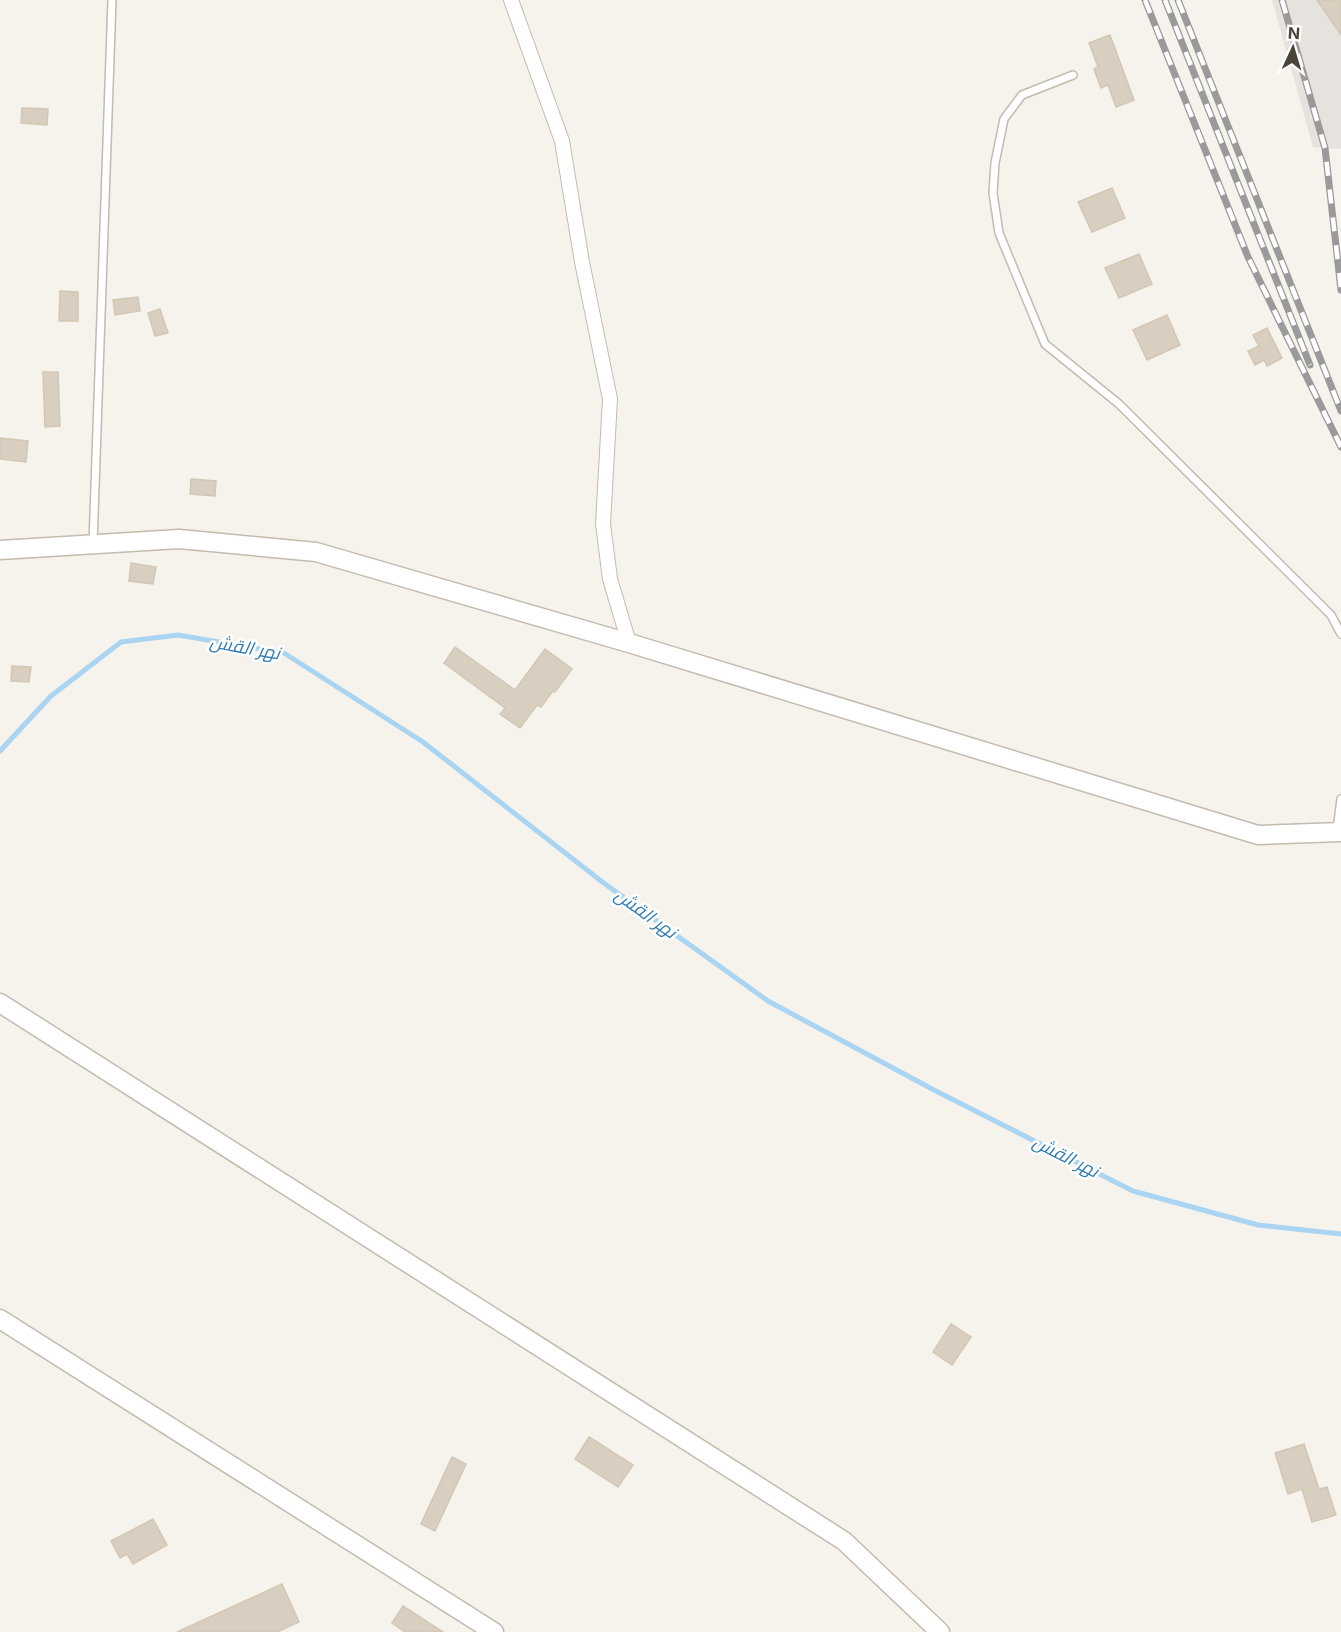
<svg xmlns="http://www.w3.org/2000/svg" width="1341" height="1632" font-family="Inter,Cairo,sans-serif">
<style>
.industrial{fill:#e6e2dd}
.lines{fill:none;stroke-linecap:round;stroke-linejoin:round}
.stream{stroke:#a9d4f2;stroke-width:5}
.building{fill:#d8cfc1;stroke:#d3c7b4;stroke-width:1.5}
.service-casing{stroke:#c2bbae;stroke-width:10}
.minor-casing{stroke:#c2bbae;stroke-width:16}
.tertiary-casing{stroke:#c2bbae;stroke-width:21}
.service{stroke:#fff;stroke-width:7}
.minor{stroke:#fff;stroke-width:14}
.tertiary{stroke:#fff;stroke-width:18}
.rail-casing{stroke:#9a9a9a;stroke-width:7}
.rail{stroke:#fff;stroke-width:4.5;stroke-dasharray:14;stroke-linecap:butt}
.labels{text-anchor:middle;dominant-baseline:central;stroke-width:5;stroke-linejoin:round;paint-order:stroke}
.water-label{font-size:18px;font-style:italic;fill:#2e7ab2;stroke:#fff}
</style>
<rect width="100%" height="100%" fill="#f6f3ec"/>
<polygon class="industrial" points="1272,0 1341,0 1341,149 1313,147"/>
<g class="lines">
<polyline class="stream" points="0,751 51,696 121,642 178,635 284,653 423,742 605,884 768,1001 934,1090 1133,1191 1258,1225 1341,1234"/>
</g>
<g class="building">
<polygon points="1317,0 1341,0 1341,35"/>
<polygon points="1110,35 1134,100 1116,107 1108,85 1101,88 1094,69 1098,67 1089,43"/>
<polygon points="22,108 48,109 47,125 21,123"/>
<polygon points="1112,188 1125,218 1092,232 1078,202"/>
<polygon points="1139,254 1152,284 1119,298 1105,268"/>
<polygon points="60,291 78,292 78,321 59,321"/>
<polygon points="138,297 140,311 115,315 113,300"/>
<polygon points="160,309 168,333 155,336 148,313"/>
<polygon points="1167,315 1180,345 1147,360 1133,330"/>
<polygon points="1267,328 1282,358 1267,366 1264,360 1255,365 1248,351 1259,346 1253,335"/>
<polygon points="43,372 58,372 60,426 45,427"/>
<polygon points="0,438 28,441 26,462 0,459"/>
<polygon points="191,479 216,481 215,496 190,494"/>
<polygon points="131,563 156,567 153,584 129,581"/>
<polygon points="455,647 515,690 545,649 572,669 555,692 553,691 541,707 537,705 520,728 500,714 505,708 444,663"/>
<polygon points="12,666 31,667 29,682 11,681"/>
<polygon points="951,1324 971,1337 952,1365 933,1352"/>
<polygon points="589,1437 633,1465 618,1487 575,1459"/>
<polygon points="1304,1444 1319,1489 1327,1487 1336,1515 1312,1522 1302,1489 1288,1494 1275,1453"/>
<polygon points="452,1457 466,1464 435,1531 421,1524"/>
<polygon points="153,1519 167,1545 133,1564 127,1554 120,1558 111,1541"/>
<polygon points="282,1584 299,1622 277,1632 177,1632"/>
<polygon points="403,1606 443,1632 405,1632 392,1623"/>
</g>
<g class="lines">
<defs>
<g id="service">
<polyline points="1073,75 1022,95 1004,119 995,163 993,193 999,233 1045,344 1119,404 1331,615 1341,634"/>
<polyline points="93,544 112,0"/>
<polyline points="1337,830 1341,799"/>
</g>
<polyline id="minor" points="511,0 562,141 582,262 610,399 603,524 610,579 629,643"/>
<g id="tertiary">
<polyline points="0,550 179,539 316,552 629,643 1258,835 1341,832"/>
<polyline points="0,1003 844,1541 940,1632"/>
<polyline points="0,1319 494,1632"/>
</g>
</defs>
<use href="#service" class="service-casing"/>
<use href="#minor" class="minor-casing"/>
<use href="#tertiary" class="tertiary-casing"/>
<use href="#service" class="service"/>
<use href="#minor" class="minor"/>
<use href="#tertiary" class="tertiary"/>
<defs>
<g id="rail">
<polyline points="1145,0 1248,257 1341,447"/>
<polyline points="1165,0 1310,365"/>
<polyline points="1178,0 1341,411"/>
<polyline points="1282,0 1325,148 1341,290"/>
</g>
</defs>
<use href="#rail" class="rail-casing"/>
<use href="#rail" class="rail"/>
</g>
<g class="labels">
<g class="water-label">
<text transform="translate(245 647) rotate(10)">نهر القش</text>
<text transform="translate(646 913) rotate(36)">نهر القش</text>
<text transform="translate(1066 1156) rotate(27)">نهر القش</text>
</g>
</g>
<g transform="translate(1293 48) rotate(4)" stroke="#ffffff" stroke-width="4.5" paint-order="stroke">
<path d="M0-4.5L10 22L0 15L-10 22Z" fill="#4b4439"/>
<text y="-9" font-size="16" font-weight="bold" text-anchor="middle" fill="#4b4439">N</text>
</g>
</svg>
